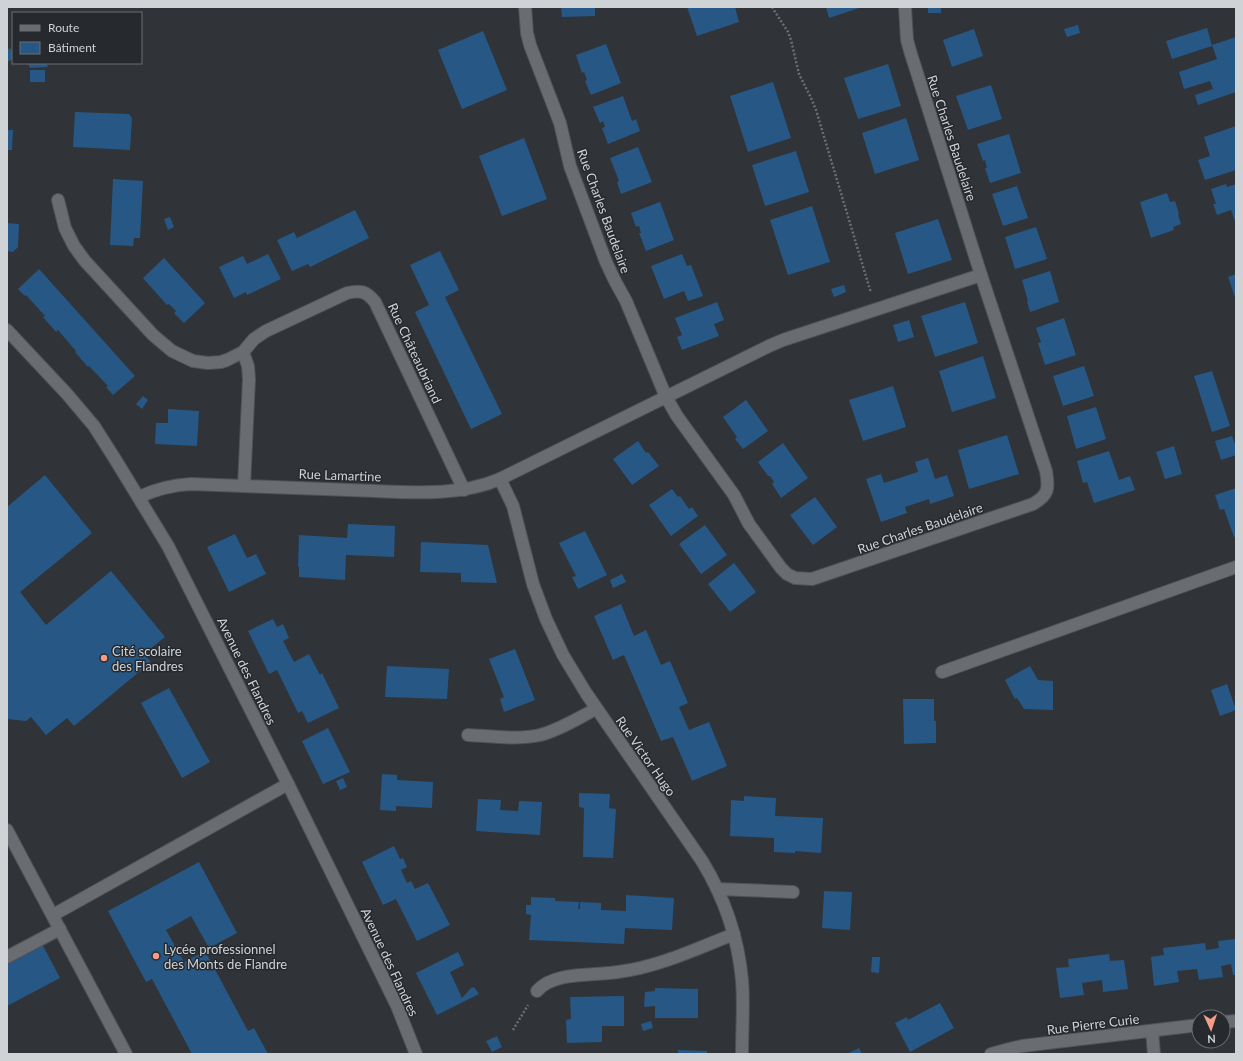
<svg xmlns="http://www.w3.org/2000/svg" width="1243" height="1061" font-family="Lato,sans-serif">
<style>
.building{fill:#275785}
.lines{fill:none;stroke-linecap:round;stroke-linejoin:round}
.minor-casing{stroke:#4f5356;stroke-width:14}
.path{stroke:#6b6f73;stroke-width:2.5;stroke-dasharray:2 2;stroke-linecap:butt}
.minor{stroke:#696d72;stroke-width:12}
.poi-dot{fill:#f49e88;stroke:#262a2e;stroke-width:1.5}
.labels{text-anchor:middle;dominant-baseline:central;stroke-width:3;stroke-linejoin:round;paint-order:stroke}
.street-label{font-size:13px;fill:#d0d3d6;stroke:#262a2e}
.poi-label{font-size:13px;fill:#d0d3d6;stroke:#262a2e;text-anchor:start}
</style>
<rect width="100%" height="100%" fill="#303438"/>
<g class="building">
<polygon points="561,7 595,7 595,16 562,17"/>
<polygon points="687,7 735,7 739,22 697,36"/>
<polygon points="826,7 862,7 829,18"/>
<rect x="928" y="7" width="13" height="6"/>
<polygon points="1078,25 1080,33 1067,37 1064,29"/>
<polygon points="1207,28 1212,46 1172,59 1166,41"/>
<polygon points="974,29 983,56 952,67 943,40"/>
<polygon points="483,31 507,90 462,109 438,50"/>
<polygon points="1236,37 1236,92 1198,105 1195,95 1213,89 1210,81 1184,89 1179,72 1217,59 1212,45"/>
<polygon points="606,44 621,83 591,95 585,81 587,80 584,72 582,73 576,55"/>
<polygon points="10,48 13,54 13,59 7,62 7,50"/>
<polygon points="28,63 46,63 48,67 30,68"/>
<polygon points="888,64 901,106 858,119 844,78"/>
<rect x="30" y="70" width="15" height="12"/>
<polygon points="773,82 791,138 748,152 730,96"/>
<polygon points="991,85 1002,119 968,130 956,96"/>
<polygon points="623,96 632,121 636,119 640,131 608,144 602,128 605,127 603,121 600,123 593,107"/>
<polygon points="75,112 129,114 132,118 130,150 73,147"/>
<polygon points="906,118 919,160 875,174 862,133"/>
<polygon points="1236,126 1236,170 1205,180 1198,160 1210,156 1204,137"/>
<polygon points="7,130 13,130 12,150 7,150"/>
<polygon points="1009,134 1021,173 990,183 985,168 987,168 985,160 983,161 977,144"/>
<polygon points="524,138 547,199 502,216 479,156"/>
<polygon points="638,147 652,182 621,194 617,182 619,181 610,158"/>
<polygon points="796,151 809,192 765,206 752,165"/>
<polygon points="113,179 143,181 140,238 134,238 133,246 110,245"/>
<polygon points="1226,184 1227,187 1236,184 1236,224 1231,210 1217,215 1213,204 1216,204 1211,189"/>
<polygon points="1017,186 1028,218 1003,226 992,194"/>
<polygon points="1167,193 1170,202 1175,201 1179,214 1178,215 1181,224 1173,227 1174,230 1151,238 1140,202"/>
<polygon points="660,202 674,240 646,251 639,233 641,233 639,226 636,227 631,213"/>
<polygon points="812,206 830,262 788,275 770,220"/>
<polygon points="355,210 369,238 310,267 308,264 292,271 277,240 294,232 297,238"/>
<polygon points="170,217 174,227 168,230 164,219"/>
<polygon points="938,219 952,260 908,274 895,233"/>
<polygon points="7,223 19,224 18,247 13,252 7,251"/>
<polygon points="1036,227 1047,259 1015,269 1005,237"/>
<polygon points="440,251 459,290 445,297 502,414 471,429 415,312 429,305 410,265"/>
<polygon points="268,254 281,279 247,295 246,292 234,298 219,267 243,256 247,264"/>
<polygon points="682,254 687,266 691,265 703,296 688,301 684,291 664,299 651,266"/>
<polygon points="164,258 205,303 184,323 174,313 176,311 169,304 167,305 143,278"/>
<polygon points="39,269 135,376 113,395 106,387 108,386 89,366 88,367 81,359 75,352 76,351 58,330 56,332 43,317 45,316 26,295 25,296 18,289"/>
<polygon points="1050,271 1059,302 1030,312 1027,301 1028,301 1022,280"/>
<polygon points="1236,274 1236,300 1228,277"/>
<polygon points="844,285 846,292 834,297 831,289"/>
<polygon points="717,302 724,320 714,324 719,336 682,350 677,337 682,335 675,318"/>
<polygon points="965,302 978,343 935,357 921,316"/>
<polygon points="1064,318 1076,355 1045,365 1038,343 1041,342 1036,328"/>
<polygon points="909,320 914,337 898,342 893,325"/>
<polygon points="983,356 996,398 952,412 939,371"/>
<polygon points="1084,366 1094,396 1063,406 1053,376"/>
<polygon points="1212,371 1230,426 1212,432 1194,376"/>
<polygon points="893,386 906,427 863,441 849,400"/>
<polygon points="143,396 148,400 142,409 136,404"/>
<polygon points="746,400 768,431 743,449 735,439 737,437 723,417"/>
<polygon points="1096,407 1106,439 1076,449 1067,416"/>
<polygon points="168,409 199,411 197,446 155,444 156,423 168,423"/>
<polygon points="1007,435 1019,474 969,489 958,450"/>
<polygon points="1232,436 1236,446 1236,455 1221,460 1215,441"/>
<polygon points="638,441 646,453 648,452 659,466 632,485 613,459"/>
<polygon points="783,443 808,478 781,498 772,484 774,482 770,476 768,476 758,462"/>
<polygon points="1174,446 1182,474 1165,479 1156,452"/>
<polygon points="1109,451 1119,480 1130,476 1135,490 1094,503 1087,482 1083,483 1077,461"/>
<polygon points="928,458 935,479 947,475 954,496 930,504 929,499 905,507 907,513 881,522 866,479 881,474 884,483 918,472 915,462"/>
<polygon points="45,475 92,533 20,592 46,625 111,571 165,637 144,654 151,662 74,726 67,718 46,735 31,717 26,721 7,719 7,507"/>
<polygon points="1236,488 1236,536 1234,537 1224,509 1220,510 1215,495"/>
<polygon points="672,489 678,497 680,496 689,509 692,507 698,516 671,536 649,505"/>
<polygon points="815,497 837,527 813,545 790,515"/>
<polygon points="348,524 395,526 394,557 346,555 345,580 299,577 299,567 298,567 299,535 347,538"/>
<polygon points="705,525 727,555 701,574 679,544"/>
<polygon points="585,531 607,575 578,589 572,577 576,576 559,543"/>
<polygon points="235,534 247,558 256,554 266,574 229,592 207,547"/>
<polygon points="421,542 488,545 497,583 461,582 461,573 420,572"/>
<polygon points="734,563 756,592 730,612 708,584"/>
<polygon points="622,574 626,582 613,588 610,580"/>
<polygon points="621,604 634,636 646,630 661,665 670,661 688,703 679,707 689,730 709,722 727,766 692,781 673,737 661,741 624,655 613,660 594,616"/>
<polygon points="273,619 277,627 283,624 289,638 283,641 294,662 309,654 320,675 322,673 339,708 308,723 302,711 298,713 277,670 269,674 248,631"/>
<polygon points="515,649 535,700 504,712 500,699 504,697 489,659"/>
<polygon points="387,666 449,669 447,699 385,697"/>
<polygon points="1030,666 1038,680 1053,681 1053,710 1024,709 1017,698 1015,699 1005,680"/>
<polygon points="1227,684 1236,710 1220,716 1211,690"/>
<polygon points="169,688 210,762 182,778 141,703"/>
<polygon points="903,699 934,699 934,721 936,721 936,743 904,744"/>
<polygon points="328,728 350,772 323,784 302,741"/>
<polygon points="382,774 397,775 397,780 433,782 432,808 396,806 396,811 380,810"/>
<polygon points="343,778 347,787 340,790 336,781"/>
<polygon points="579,793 610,794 609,808 616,809 613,858 583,857 584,808 579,807"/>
<polygon points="744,796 776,798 775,816 823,818 821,853 795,851 795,853 774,852 774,838 730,836 731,800 744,801"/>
<polygon points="478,799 501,800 500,810 518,811 519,801 542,802 540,835 476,831"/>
<polygon points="394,846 400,859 403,858 407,867 401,870 407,883 411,881 415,889 428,883 450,925 417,941 396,899 383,905 362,862"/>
<polygon points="199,862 237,933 209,948 191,916 166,930 184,962 205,951 248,1031 254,1028 268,1054 192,1054 152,979 146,982 108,911"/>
<polygon points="824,891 852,892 850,930 822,928"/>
<polygon points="626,895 674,898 672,930 625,928 624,944 529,940 531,915 526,914 526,905 531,905 531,897 555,898 555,901 579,902 578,909 580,909 580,902 601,903 601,910 626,911"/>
<polygon points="1236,939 1236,975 1233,975 1231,964 1221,966 1223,977 1199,980 1197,969 1177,971 1179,982 1154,986 1151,957 1164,955 1163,948 1205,943 1206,950 1219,948 1218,941"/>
<polygon points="42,944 60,978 7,1006 7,963"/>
<polygon points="458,952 464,965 450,972 462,998 471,988 474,987 479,994 437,1015 416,973"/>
<polygon points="1109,954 1110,961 1124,960 1128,989 1103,992 1102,980 1082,983 1084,995 1060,998 1056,968 1069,967 1068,959"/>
<polygon points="872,957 880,957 879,973 871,972"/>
<polygon points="655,988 698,989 698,1018 655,1018 655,1006 644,1007 645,992 655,991"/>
<polygon points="624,996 624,1026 602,1026 602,1042 567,1043 566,1020 571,1019 570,997"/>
<polygon points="940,1003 954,1028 910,1052 895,1023 907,1017 908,1020"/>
<polygon points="651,1021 653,1028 643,1031 641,1024"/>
<polygon points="497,1036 502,1047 492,1052 486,1041"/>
<polygon points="859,1048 862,1054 847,1054"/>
<polygon points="678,1050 707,1051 707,1054 678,1054"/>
</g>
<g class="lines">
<defs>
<g id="minor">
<polyline points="905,7 907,40 911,54 981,275"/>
<path d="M58,200L65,228L74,246L85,261L153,335L172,351L193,361L208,363L221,362L227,360L243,352L254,339L266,331L347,293C361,290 366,291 375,302L464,490"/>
<polyline points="7,330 67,394 94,426 115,459 168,546 288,784 397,1006 416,1054"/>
<polyline points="243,352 248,366 249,379 244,486"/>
<path d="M500,479L513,506L533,584L546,619L563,655L586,693L702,861C724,897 738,937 742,980C744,1004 742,1029 742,1054"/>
<path d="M139,497C156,489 173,485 191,484C244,486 297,488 350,490C400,491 453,499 500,479C590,434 680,390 769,346L783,340L981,275L1046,471C1049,488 1049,495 1033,504L812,579L795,578L787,574L781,568L749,524L734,495L677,416L666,397L626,301L615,281L606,262L570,166L560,123L530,45L527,33L525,7"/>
<polyline points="942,672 1236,567"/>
<path d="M468,735C491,736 516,740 540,735C560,730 578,718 596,709"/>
<polyline points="7,830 126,1054"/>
<polyline points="717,889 793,892"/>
<polyline points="53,915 288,784"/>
<polyline points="7,957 60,929"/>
<path d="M537,991C554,971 594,976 618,972C658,967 696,949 734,934"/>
<polyline points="1223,1022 1236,1021"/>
<polyline points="1152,1031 1154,1054"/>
<polyline points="991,1054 1009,1049 1022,1046 1199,1025"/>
</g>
</defs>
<use href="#minor" class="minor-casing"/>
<g class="path">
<polyline points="772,7 788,32 791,40 799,74 811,98 816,110 871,293"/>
<polyline points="513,1030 528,1005"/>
</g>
<use href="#minor" class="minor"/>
</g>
<g class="poi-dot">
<circle cx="104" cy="658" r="4"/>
<circle cx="156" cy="956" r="4"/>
</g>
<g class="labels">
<g class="street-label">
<text transform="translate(952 138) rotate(72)">Rue Charles Baudelaire</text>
<text transform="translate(604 211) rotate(70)">Rue Charles Baudelaire</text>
<text transform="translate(415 353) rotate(65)">Rue Châteaubriand</text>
<text transform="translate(340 475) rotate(2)">Rue Lamartine</text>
<text transform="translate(920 528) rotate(-19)">Rue Charles Baudelaire</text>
<text transform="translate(247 671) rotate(64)">Avenue des Flandres</text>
<text transform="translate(646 756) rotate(55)">Rue Victor Hugo</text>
<text transform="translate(390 962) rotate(65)">Avenue des Flandres</text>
<text transform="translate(1093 1024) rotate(-7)">Rue Pierre Curie</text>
</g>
<g class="poi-label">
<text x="112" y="651">Cité scolaire<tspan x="112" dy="15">des Flandres</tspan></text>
<text x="164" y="949">Lycée professionnel<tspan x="164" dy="15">des Monts de Flandre</tspan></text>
</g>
</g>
<rect width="1243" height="1061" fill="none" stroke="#d0d3d6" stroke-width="16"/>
<rect x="12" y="12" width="130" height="52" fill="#262a2e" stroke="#6a6e71"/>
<rect x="20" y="25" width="20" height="6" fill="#696d72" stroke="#6a6e71"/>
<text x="48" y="32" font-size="12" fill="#d0d3d6">Route</text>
<rect x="20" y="42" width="20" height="12" fill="#275785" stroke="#6a6e71"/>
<text x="48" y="52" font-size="12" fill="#d0d3d6">Bâtiment</text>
<g transform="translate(1211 1029) rotate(177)"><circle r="19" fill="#262a2e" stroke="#6a6e71"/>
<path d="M0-3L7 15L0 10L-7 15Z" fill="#f49e88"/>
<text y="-6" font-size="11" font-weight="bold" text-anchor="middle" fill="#d0d3d6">N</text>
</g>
</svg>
